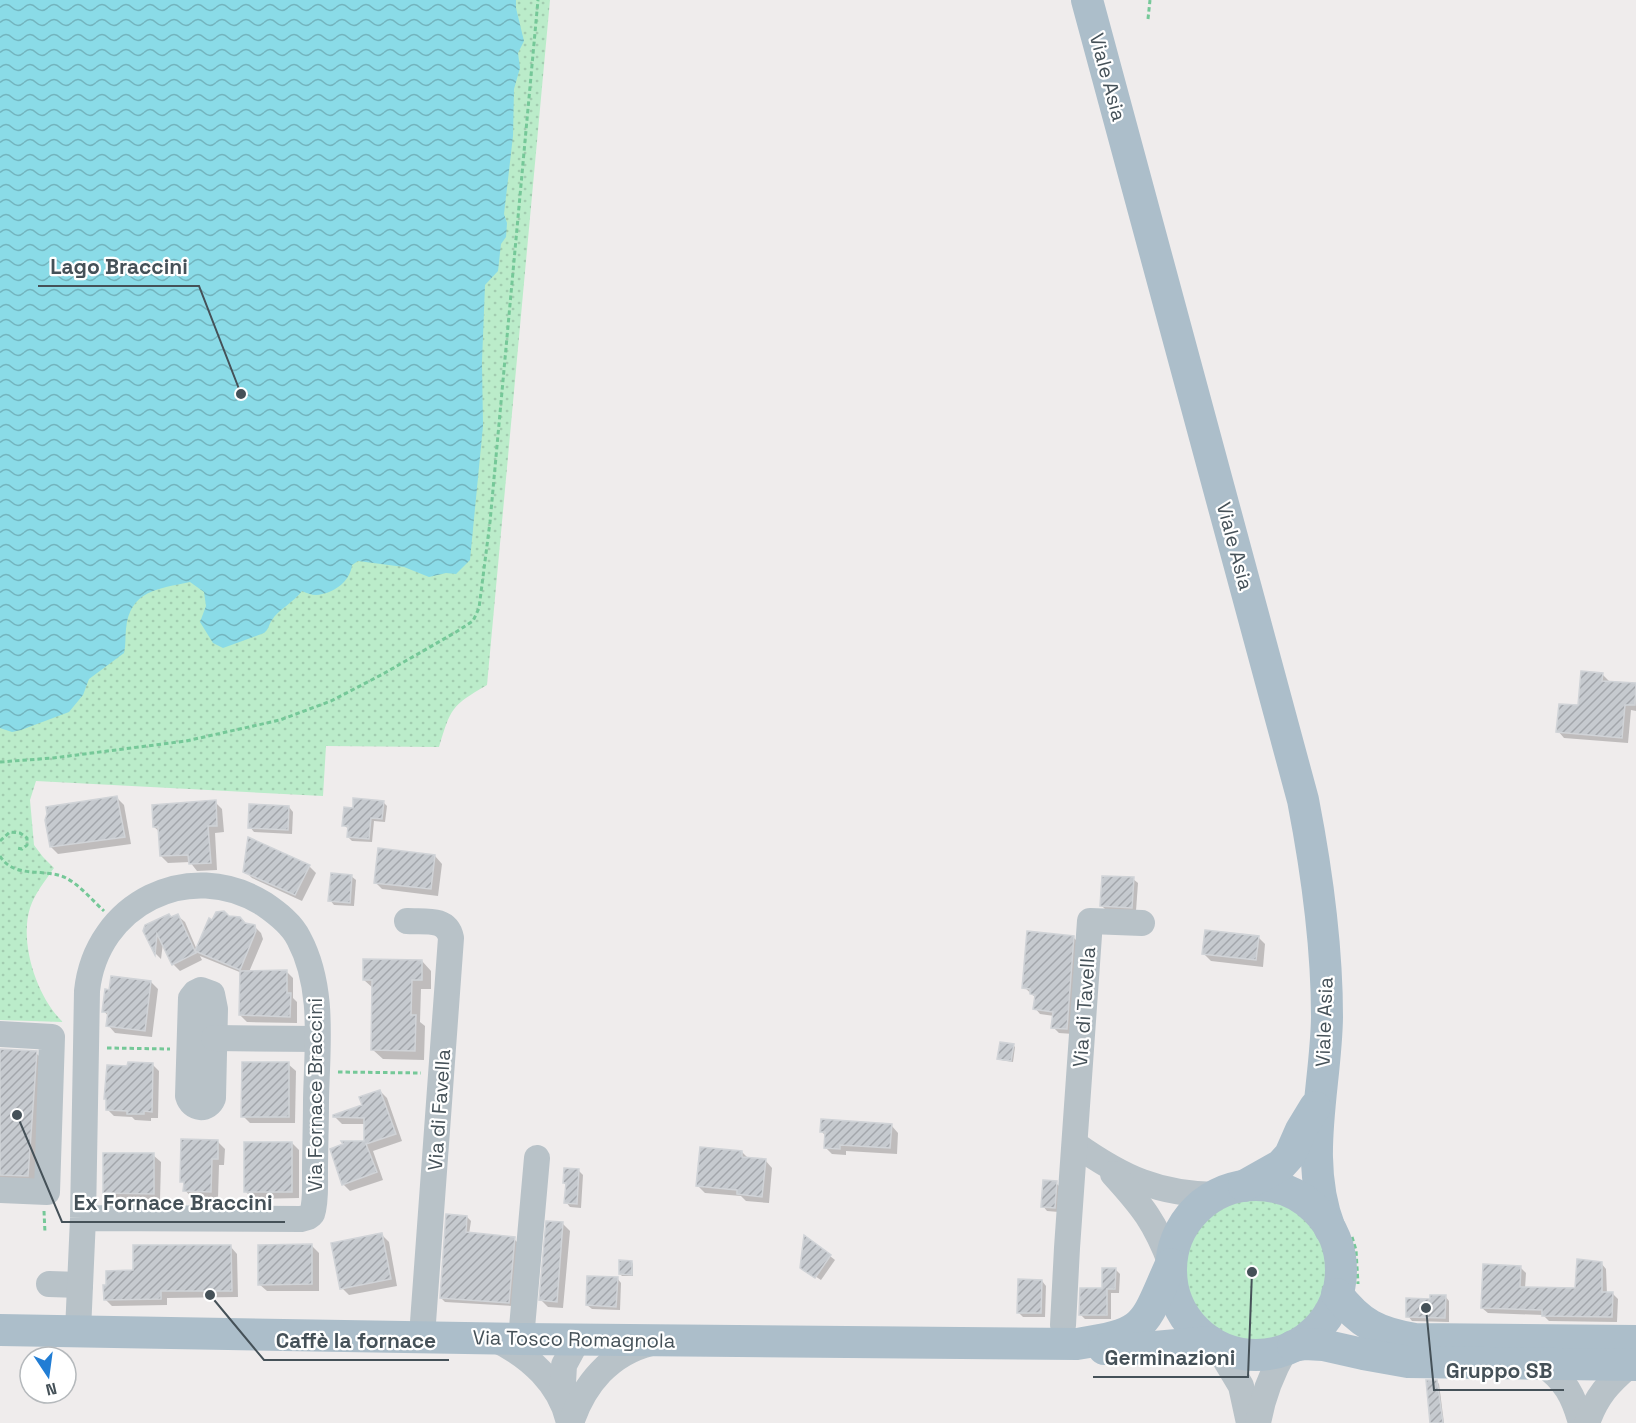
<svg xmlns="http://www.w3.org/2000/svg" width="1636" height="1423" font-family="'Space Grotesk',sans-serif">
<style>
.green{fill:url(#green-dots)}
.water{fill:url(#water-waves)}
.shadow{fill:#0003}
.building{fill:url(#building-hatch);stroke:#d0d3d7;stroke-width:1.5}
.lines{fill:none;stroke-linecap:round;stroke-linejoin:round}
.path{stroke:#75c898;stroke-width:3;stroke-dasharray:4.5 3;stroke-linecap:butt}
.minor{stroke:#b8c2c8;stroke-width:26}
.major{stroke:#acbeca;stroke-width:32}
.labels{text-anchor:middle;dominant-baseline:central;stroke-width:4.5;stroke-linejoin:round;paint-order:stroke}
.street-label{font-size:20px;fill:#455158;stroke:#fff}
.leader{fill:none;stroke:#455158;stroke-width:2}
.callout-dot{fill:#455158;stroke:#fff;stroke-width:2}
.callout-label{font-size:21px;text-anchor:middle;font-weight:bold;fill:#455158;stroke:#fff;stroke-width:4.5;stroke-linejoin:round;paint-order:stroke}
</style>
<defs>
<pattern id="green-dots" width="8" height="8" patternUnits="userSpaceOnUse" patternTransform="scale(1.5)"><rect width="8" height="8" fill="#bbecca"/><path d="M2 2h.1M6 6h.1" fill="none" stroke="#a2ccb0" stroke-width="1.8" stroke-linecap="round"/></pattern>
<pattern id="water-waves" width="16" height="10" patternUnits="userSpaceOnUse" patternTransform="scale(1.5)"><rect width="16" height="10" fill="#8adbe7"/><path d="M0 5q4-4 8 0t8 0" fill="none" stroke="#73b4be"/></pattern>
<pattern id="building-hatch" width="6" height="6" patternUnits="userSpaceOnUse" patternTransform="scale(1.5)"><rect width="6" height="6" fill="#c6cacf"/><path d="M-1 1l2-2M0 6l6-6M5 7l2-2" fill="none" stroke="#a3a6ab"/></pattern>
</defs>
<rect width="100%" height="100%" fill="#efecec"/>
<g class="green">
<path d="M0,0H550L487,685C451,706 451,708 439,747L326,746L323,796L36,781L30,800L34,845L43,857L54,868C45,881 35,893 30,908C19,943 37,998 63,1022L0,1020Z"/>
<circle cx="1256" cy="1270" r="70"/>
</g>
<path class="water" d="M0,0H516V8L524,41L518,53L520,68L514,89L513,136L504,214L507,223L506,237L501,244L498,271L485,285L482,362L483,426L470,560L456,574L446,573L429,577L404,567L358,561L352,565C350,582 333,594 316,595C312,595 306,593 302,591C294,602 278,610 272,620C268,626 269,629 264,633L223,648L213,643L200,622L206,606L204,592L190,582C158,589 130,590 126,629C125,637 126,645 124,653L89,679L83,695L69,712L21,730L12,732L0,728Z"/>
<g class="shadow">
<polygon points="1602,674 1609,681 1609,683 1636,685 1636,711 1631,710 1628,743 1564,738 1558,731 1580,707"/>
<polygon points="117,798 124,805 131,844 58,854 51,847"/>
<polygon points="215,802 222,809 224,832 215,833 217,870 197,871 190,862 168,863 161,856 160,832 154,827"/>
<polygon points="383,802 387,806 385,822 374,821 372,842 352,841 348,837 349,829 343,825 354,809"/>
<polygon points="289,807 293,812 292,834 254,832 250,827"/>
<polygon points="435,856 442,864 438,896 382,889 375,882"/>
<polygon points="309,866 316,873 302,901 252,878 245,871"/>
<polygon points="351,876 356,880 354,906 334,905 330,900"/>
<polygon points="1133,879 1138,883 1136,911 1106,910 1102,906"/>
<polygon points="178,916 185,922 197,950 213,921 229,918 246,925 254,926 261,933 263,939 249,972 286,971 293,978 293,998 297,1002 297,1023 247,1022 240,1015 242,973 200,956 202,960 180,971 173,964 163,943 161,959 156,954 145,931"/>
<polygon points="1073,937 1079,943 1073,1034 1059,1033 1053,1027 1054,1016 1040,1014 1035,1008 1036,998 1024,987"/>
<polygon points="1258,937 1265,944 1263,967 1211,961 1204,954"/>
<polygon points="422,961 431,971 431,989 421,989 420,1022 425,1026 424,1060 383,1059 373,1050 374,989 364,980"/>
<polygon points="151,982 158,989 152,1037 115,1033 108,1025 109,1017 104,1011"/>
<polygon points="1013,1045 1015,1047 1013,1062 1001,1060 999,1058"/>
<polygon points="0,1051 36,1053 43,1060 35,1183 0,1185"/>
<polygon points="152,1064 159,1071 158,1118 151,1118 151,1121 135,1120 132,1117 114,1116 107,1109 108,1101 105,1099 129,1068"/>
<polygon points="288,1064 296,1071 295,1123 250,1123 243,1116"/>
<polygon points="380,1091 387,1098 402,1141 373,1151 383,1180 350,1191 343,1184 365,1143 365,1124 342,1124 334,1116 363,1106"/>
<polygon points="891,1125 898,1133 897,1154 846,1151 846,1155 832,1154 825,1147 826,1136 821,1131"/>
<polygon points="218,1142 225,1149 224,1165 219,1165 218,1198 192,1198 185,1190 185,1184 182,1181"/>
<polygon points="292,1143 299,1150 299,1198 253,1199 246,1192"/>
<polygon points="742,1152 749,1159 765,1160 772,1168 769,1203 746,1201 741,1196 705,1193 698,1186"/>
<polygon points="153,1155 161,1162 160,1200 112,1200 104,1193"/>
<polygon points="579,1171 583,1175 581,1208 570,1207 566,1202 567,1186 564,1183"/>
<polygon points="1056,1183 1060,1187 1059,1212 1047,1211 1043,1206"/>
<polygon points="467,1217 471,1221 469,1234 514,1239 518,1243 513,1306 445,1302 441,1298"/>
<polygon points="563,1224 570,1231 563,1308 548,1307 541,1300"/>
<polygon points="382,1235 389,1242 397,1286 349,1295 342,1288"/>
<polygon points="230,1246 237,1254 238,1297 167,1298 167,1305 112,1306 105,1299 135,1272"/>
<polygon points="312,1246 319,1253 319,1291 267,1291 259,1284"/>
<polygon points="830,1256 835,1260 821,1280 804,1269"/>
<polygon points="632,1262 633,1264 633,1276 622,1276 620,1274"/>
<polygon points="1601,1263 1606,1269 1607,1294 1613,1294 1618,1299 1617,1322 1549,1321 1543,1315 1488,1313 1482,1308 1520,1267 1526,1273 1525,1288 1577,1289"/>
<polygon points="1115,1269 1120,1274 1119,1293 1111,1293 1111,1319 1085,1319 1080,1314 1104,1290"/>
<polygon points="617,1278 621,1283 620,1310 592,1309 587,1305"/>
<polygon points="1042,1281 1046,1286 1045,1317 1023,1317 1018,1312"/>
<polygon points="1445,1296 1449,1301 1449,1322 1412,1321 1408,1316 1431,1300"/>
<polygon points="1437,1382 1439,1384 1444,1423 1432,1423"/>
</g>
<g class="building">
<polygon points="1581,671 1603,673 1602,681 1636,683 1635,705 1625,705 1622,738 1556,732 1559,704 1578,705"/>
<polygon points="117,796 125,837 50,847 45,820 47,814 46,807"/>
<polygon points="353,798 384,801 382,819 371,818 369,839 347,837 348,826 342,826 344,807 353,808"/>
<polygon points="216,800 217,826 208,826 211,863 189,864 188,855 160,856 158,827 153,827 152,805"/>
<polygon points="249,804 289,806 288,830 248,828"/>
<polygon points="248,837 310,865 295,895 243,872"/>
<polygon points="378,848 435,855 431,889 374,883"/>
<polygon points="331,873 352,875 350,903 328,901"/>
<polygon points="1102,876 1134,877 1132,908 1100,906"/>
<polygon points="224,911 229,916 240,917 245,923 255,925 256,931 240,970 195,951 196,953 172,965 157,934 155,955 143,931 145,925 169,914 171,917 178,914 195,951 209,918 212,920 216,912"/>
<polygon points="1205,930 1259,936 1256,960 1202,954"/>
<polygon points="1027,931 1074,936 1067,1029 1051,1028 1053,1012 1033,1009 1035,995 1030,994 1030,989 1022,988"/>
<polygon points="363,959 422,960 422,980 412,980 411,1015 416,1015 415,1051 371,1050 372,980 363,980"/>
<polygon points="287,970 287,993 291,993 290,1017 239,1015 240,971"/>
<polygon points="111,976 151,981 145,1031 106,1026 108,1012 102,1012 105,989 109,990"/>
<polygon points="1000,1042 1014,1044 1011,1061 997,1059"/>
<polygon points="0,1049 37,1051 28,1176 0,1175"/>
<polygon points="128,1062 153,1063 152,1112 144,1111 144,1114 127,1114 127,1111 106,1110 106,1099 104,1099 107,1065 127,1066"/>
<polygon points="242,1062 289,1062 289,1117 241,1117"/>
<polygon points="380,1090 396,1134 366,1144 377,1172 342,1185 330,1149 343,1144 341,1141 364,1141 364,1118 333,1117 333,1115 362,1105 359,1097"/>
<polygon points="821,1119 892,1124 890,1148 840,1145 840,1149 824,1148 825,1132 820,1132"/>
<polygon points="181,1139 218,1140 218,1159 212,1159 211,1192 183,1191 184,1182 180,1182"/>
<rect x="244" y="1142" width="48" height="50"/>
<polygon points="700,1147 742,1151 742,1157 766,1159 762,1197 737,1194 737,1190 696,1186"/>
<polygon points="103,1153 154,1153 154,1194 103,1193"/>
<polygon points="564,1168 579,1169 577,1204 564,1203 566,1183 563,1183"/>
<polygon points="1043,1180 1057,1181 1055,1208 1041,1207"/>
<polygon points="446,1214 467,1216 466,1232 515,1237 509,1303 440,1298"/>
<polygon points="546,1221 563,1222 557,1302 539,1300"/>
<polygon points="382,1233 391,1279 340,1289 331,1243"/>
<polygon points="804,1235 831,1255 815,1278 800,1268"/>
<polygon points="312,1244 312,1284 258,1285 258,1245"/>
<polygon points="133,1245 231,1245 232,1291 161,1291 161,1299 104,1300 103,1285 106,1285 106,1271 133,1270"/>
<polygon points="1577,1259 1602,1262 1602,1292 1613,1292 1612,1317 1542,1316 1542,1310 1481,1308 1483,1264 1521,1266 1520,1287 1575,1288"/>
<polygon points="619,1260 632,1261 632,1275 619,1274"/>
<polygon points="1102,1268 1116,1268 1115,1289 1107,1289 1107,1315 1079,1315 1080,1288 1102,1288"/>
<polygon points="587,1276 618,1277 616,1307 586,1305"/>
<polygon points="1018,1279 1042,1280 1041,1313 1017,1313"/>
<polygon points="1430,1295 1446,1295 1445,1318 1406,1317 1406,1298 1430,1299"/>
<polygon points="1426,1380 1437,1380 1443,1423 1430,1423"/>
</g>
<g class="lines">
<g class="path">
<polyline points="1148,19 1150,0"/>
<polyline points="0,762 53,758 186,741 280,720 331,701 383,674 456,632 473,621 479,608 490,522 538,0"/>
<polyline points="0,841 10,832 20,833 27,838 27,845 22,849 17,848"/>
<path d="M0,856C14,879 43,868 64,877C79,884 92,900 104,911"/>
<polyline points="107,1048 170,1049"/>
<polyline points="338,1072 421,1073"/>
<polyline points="44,1211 45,1233"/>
<polyline points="1352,1237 1356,1250 1358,1284"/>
</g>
<g class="minor">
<path d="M407,921C424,922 447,917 451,938L422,1336"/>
<path d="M201,990L212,994L215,1009L213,1098C208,1111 192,1110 188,1096L191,998L195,993Z"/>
<polyline points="0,1034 52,1037 47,1192 0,1190"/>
<polyline points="214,1038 317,1039"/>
<path d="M1075,1144C1123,1178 1158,1194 1217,1195"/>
<path d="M1113,1174C1143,1207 1155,1222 1171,1264"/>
<polyline points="49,1284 80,1285"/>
<polyline points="1063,1325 1067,1248 1090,921 1142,923"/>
<path d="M78,1331L83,1218L87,991C96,904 189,857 264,904C277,913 292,924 299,939C325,988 317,1047 316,1100C316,1125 315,1149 315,1173C315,1186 316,1202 312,1214L308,1217L301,1219L83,1218"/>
<path d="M494,1339C529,1355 561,1384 569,1423"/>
<polyline points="521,1339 537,1158"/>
<polyline points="1217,1346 1241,1386 1249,1423"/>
<path d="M1542,1364C1565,1379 1574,1397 1581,1423"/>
<polyline points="562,1401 564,1365 578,1339"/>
<path d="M571,1423C584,1384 610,1353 651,1343"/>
<path d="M1258,1423C1263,1395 1271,1374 1285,1350"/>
<path d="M1587,1423C1596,1397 1609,1382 1630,1365"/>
</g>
<g class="major">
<path d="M1087,0L1303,800C1317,872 1327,943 1327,1017C1326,1088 1303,1160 1330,1229"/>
<circle cx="1256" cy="1270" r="85"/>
<polyline points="1244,1186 1281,1165 1290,1155 1301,1130 1315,1107"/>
<path d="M1337,1294C1360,1324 1378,1333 1415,1339L1636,1341"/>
<path d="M0,1330L521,1339L1077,1344C1149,1333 1143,1326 1171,1264"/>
<polyline points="1293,1346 1305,1344 1323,1345 1363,1354 1408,1362 1636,1365"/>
<polyline points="1104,1349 1132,1349 1211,1342"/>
</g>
</g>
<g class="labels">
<g class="street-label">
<text transform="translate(1108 77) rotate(75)">Viale Asia</text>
<text transform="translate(1235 546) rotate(75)">Viale Asia</text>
<text transform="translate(1084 1007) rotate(-86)">Via di Tavella</text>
<text transform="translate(1324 1022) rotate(-88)">Viale Asia</text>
<text transform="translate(315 1095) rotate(-90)">Via Fornace Braccini</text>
<text transform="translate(439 1110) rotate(-86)">Via di Favella</text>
<text transform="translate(574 1339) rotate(1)">Via Tosco Romagnola</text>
</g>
</g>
<path class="leader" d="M241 394L199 286H38M17 1115L62 1222H285M210 1295L264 1360H449M1252 1272L1248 1377H1093M1426 1308L1434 1390H1564"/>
<g class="callout-dot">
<circle cx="241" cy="394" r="6"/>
<circle cx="17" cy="1115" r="6"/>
<circle cx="210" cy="1295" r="6"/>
<circle cx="1252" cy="1272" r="6"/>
<circle cx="1426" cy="1308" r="6"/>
</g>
<g class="callout-label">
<text x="119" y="274">Lago Braccini</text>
<text x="173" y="1210">Ex Fornace Braccini</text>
<text x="356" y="1348">Caffè la fornace</text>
<text x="1170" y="1365">Germinazioni</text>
<text x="1499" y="1378">Gruppo SB</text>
</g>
<g transform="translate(48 1375) rotate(167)"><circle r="28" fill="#ffffff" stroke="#b5b9bc" stroke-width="1.5"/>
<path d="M0-4.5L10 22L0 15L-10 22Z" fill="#217dd4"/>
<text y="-9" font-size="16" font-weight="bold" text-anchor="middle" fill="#455158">N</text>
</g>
</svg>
